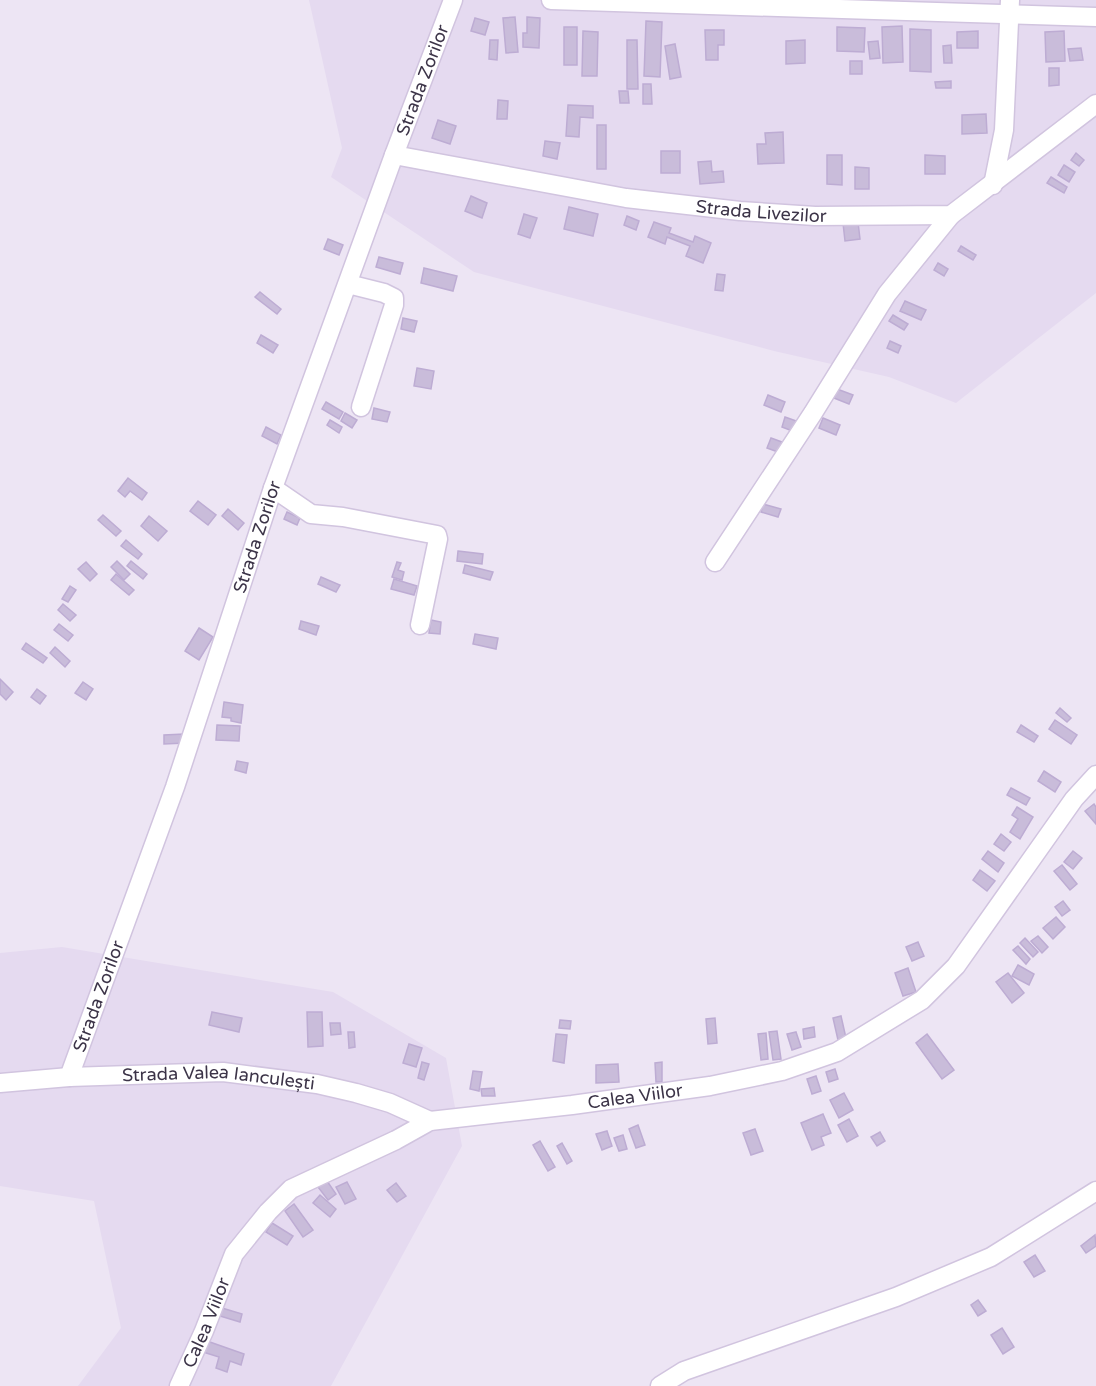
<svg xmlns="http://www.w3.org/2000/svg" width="1096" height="1386" font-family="'Varela Round',sans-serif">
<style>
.residential{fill:#e5daf0}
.building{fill:#c9bcda;stroke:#bdacd3;stroke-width:1.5}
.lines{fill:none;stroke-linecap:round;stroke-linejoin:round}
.minor-casing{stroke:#d1c4df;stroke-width:21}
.minor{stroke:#fff;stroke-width:18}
.labels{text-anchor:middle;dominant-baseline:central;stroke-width:5;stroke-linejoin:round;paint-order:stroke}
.street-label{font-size:18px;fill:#3c3448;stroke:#fff}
</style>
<rect width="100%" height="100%" fill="#ede5f4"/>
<g class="residential">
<polygon points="309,0 1096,0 1096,293 956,403 889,377 774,351 474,272 331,177 342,148"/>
<polygon points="62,947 333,992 446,1058 462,1146 331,1386 78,1386 121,1328 94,1201 0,1186 0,953"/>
</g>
<g class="building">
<polygon points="515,17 518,52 506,53 503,18"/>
<polygon points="527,17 540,18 539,48 523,47 523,33 527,33"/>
<polygon points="475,18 489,22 485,35 471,31"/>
<polygon points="646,21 662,22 660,77 644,76"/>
<polygon points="902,26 903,62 883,63 882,27"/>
<rect x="564" y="27" width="13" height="38"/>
<polygon points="837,27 865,28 864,52 837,51"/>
<polygon points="910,29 931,30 931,72 910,71"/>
<polygon points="705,30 724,30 724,45 718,45 718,60 706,60"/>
<polygon points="583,31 598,32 597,76 582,76"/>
<polygon points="978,31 978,48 957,48 957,32"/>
<polygon points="1064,31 1065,61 1046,62 1045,32"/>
<polygon points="490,40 498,40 497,60 489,59"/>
<polygon points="627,40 637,40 638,89 627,89"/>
<polygon points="805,40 805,63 786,64 786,41"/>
<polygon points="878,41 880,58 870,59 868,42"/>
<polygon points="675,44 681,77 670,79 665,46"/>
<polygon points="951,45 952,63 944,63 943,46"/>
<polygon points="1081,48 1083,60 1070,61 1068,49"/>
<rect x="850" y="61" width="12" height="13"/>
<polygon points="1049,68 1059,68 1059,85 1049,86"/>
<polygon points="951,81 951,88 936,88 935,82"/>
<polygon points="643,84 651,84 652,104 643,104"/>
<polygon points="619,91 628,91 629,103 620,103"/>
<polygon points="498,100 508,101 507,119 497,119"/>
<polygon points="568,105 593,106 593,118 580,117 579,137 566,136"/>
<polygon points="986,114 987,133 962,134 962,115"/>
<polygon points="438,120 456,126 450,144 432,138"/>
<rect x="597" y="125" width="9" height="44"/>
<polygon points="783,132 784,163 758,164 757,144 766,144 765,133"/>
<polygon points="545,141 560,143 557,159 543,156"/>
<rect x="661" y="151" width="19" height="22"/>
<polygon points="1076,153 1084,160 1079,166 1071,160"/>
<polygon points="827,155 842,155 842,185 827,184"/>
<polygon points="925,155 945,156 945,174 925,174"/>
<polygon points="711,161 712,172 723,171 724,182 700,184 698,162"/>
<polygon points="1064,165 1075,172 1069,182 1058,175"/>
<polygon points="855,167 869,168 869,189 855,189"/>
<polygon points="1051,177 1067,187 1064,193 1047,183"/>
<polygon points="471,196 487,203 482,218 465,211"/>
<polygon points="569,207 598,214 593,236 564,229"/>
<polygon points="524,214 537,218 530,238 518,234"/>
<polygon points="627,216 639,221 636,230 624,225"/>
<polygon points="654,222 671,228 669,233 693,242 695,236 711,243 703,263 686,256 690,246 667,237 665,244 648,237"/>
<polygon points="858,222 860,239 845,241 843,223"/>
<polygon points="328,239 343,245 339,255 324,249"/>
<polygon points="961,246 976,255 973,260 958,251"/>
<polygon points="379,257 403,263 400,274 376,267"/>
<polygon points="938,263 948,269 944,276 934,270"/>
<polygon points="424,268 457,276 453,291 421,283"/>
<polygon points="717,274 725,275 723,291 715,290"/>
<polygon points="260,292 281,309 277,314 255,297"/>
<polygon points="905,301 926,310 921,320 900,311"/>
<polygon points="893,315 908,324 904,330 889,321"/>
<polygon points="403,318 417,321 414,332 401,329"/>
<polygon points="261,335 278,345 273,353 257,343"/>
<polygon points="890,341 901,346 898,353 887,348"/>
<polygon points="417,368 434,371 431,389 414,386"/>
<polygon points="837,389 853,395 849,404 834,398"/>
<polygon points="768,395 785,402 781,412 764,405"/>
<polygon points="326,402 343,412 339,419 322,409"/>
<polygon points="374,408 390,412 387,422 372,419"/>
<polygon points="345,413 357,420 352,428 341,421"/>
<polygon points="785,417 799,422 795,432 782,427"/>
<polygon points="823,418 840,425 836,435 819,428"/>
<polygon points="330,420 342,427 339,433 327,425"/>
<polygon points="266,427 281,435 277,444 262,436"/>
<polygon points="771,438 782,442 778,452 767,448"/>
<polygon points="128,478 147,493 142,500 130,491 125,497 118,491"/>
<polygon points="198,501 216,515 208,525 190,511"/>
<polygon points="763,504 781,509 778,517 761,512"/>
<polygon points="228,509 244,523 238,530 222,516"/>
<polygon points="287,512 300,518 297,525 284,519"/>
<polygon points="103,515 121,531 116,536 98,520"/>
<polygon points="149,516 167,531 158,541 141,526"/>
<polygon points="126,540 142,554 138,559 121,546"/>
<polygon points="458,551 483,554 482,564 457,561"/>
<polygon points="117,561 130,574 124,580 111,567"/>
<polygon points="131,561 147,574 143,579 127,566"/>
<polygon points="86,562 97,574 90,581 78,569"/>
<polygon points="397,562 401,563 398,570 404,572 402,580 392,577"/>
<polygon points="465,565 493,572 490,580 463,573"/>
<polygon points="116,574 134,590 129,595 111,580"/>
<polygon points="321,577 340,585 336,592 318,584"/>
<polygon points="394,579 417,586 414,595 391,589"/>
<polygon points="70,586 76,590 68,602 62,599"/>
<polygon points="63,604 76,615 70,621 58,610"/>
<polygon points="431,620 441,622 440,634 429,633"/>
<polygon points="301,621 319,626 316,635 299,629"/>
<polygon points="59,624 73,635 68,641 54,630"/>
<polygon points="199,628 213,637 199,660 185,651"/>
<polygon points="475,634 498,638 496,649 473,644"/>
<polygon points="26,643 47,658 43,663 22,649"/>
<polygon points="55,647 70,661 65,667 50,653"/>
<polygon points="0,679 13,692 6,700 0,694"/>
<polygon points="83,682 93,689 86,700 75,693"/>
<polygon points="37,689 46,696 40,704 31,697"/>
<polygon points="224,702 243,705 241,723 231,721 231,718 222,717"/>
<polygon points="1060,708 1071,718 1067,722 1056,713"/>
<polygon points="1055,720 1077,735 1071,744 1049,729"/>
<polygon points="217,725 240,726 239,741 216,740"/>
<polygon points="1021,725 1038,736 1034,742 1017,732"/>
<polygon points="184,734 185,743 164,744 164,735"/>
<polygon points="237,761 248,763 246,773 235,770"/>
<polygon points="1044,771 1061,782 1055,792 1038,781"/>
<polygon points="1011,788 1030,798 1026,805 1007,795"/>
<polygon points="1094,804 1096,807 1096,824 1085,811"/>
<polygon points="1017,807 1033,817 1020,839 1010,832 1018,819 1012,815"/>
<polygon points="1001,834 1011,842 1004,851 994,844"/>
<polygon points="988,851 1004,863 998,872 982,859"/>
<polygon points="1073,851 1082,858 1073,869 1064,862"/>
<polygon points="1062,865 1077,884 1070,890 1054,871"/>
<polygon points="980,870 995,881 987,891 973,880"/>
<polygon points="1063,901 1070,910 1062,916 1055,907"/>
<polygon points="1056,917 1065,927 1053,939 1043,928"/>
<polygon points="1038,936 1048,947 1042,953 1031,941"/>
<polygon points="1025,938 1038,952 1033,957 1020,943"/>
<polygon points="918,942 924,956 912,961 906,947"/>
<polygon points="1018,946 1030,959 1026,964 1013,950"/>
<polygon points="1018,965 1034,974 1029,985 1012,976"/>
<polygon points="908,968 916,992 903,996 895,973"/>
<polygon points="1008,973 1024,993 1012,1003 996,982"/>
<polygon points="212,1012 242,1018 239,1032 209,1025"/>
<polygon points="307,1012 322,1012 323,1046 308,1047"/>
<polygon points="841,1016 846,1038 838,1040 833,1018"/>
<polygon points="715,1018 717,1043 708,1044 706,1019"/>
<polygon points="560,1020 571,1021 570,1029 559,1028"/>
<polygon points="330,1023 340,1023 341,1034 331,1035"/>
<polygon points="814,1027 815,1037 804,1039 803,1029"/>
<polygon points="777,1031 781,1059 773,1060 769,1032"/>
<polygon points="348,1032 354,1032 355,1047 349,1048"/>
<polygon points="796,1032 801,1047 792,1050 787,1034"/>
<polygon points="766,1033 768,1059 761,1060 758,1034"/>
<polygon points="556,1034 567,1035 564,1063 553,1061"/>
<polygon points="927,1034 954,1070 942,1079 916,1043"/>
<polygon points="409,1044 422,1048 416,1067 403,1063"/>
<polygon points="422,1062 429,1064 424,1080 418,1078"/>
<polygon points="662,1062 662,1082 656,1082 655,1063"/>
<polygon points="618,1064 619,1082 596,1083 596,1065"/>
<polygon points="835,1069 838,1079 829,1082 826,1072"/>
<polygon points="473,1071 482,1072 479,1091 470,1089"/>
<polygon points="816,1076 821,1091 812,1094 807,1079"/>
<polygon points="494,1088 495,1096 482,1096 481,1089"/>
<polygon points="844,1093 853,1110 839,1118 830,1100"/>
<polygon points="823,1114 831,1133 821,1137 824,1145 812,1150 801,1123"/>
<polygon points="849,1119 858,1136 847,1142 838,1125"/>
<polygon points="638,1125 645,1145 636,1148 629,1129"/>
<polygon points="755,1129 763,1151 751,1155 743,1133"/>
<polygon points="607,1131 612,1146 602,1150 596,1134"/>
<polygon points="880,1132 885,1141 877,1146 871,1137"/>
<polygon points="623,1135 627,1149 619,1151 614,1138"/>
<polygon points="540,1141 555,1167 548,1171 533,1145"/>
<polygon points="562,1143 572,1161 567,1164 557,1146"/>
<polygon points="327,1181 336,1194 328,1200 318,1187"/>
<polygon points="347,1182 356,1199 345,1204 336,1187"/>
<polygon points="396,1183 406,1196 397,1202 387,1190"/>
<polygon points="320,1195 336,1209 330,1217 313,1203"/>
<polygon points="294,1204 313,1230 303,1237 285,1211"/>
<polygon points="272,1223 293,1236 287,1245 266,1232"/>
<polygon points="1095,1235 1096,1246 1086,1253 1081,1246"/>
<polygon points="1035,1255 1045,1271 1034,1277 1024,1262"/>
<polygon points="978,1300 986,1311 978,1316 971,1305"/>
<polygon points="222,1308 242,1314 240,1322 220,1316"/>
<polygon points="1002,1328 1014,1347 1003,1354 991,1335"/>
<polygon points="207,1341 244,1354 241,1365 230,1361 227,1372 216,1368 219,1357 203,1352"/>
</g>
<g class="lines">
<defs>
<g id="minor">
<polyline points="551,0 1096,17"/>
<path id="s1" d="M394,155L626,198L740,211L815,216L951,215L1096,104"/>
<polyline points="993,185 1004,130 1010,0"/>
<polyline points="348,284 384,293 394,298 394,305 361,407"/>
<polyline points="273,488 311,514 343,517 437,535 438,539 420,625"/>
<polyline points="715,562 813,413 887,294 951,215"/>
<path id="s2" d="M69,1077L175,787L273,488L394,155L453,0"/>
<path id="s3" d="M0,1083L69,1077L223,1072L317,1084L356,1093L390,1103L430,1121"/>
<path id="s4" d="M179,1386L204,1331L234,1254L268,1212L291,1189L396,1140L430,1121L572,1105L710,1086L782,1071L837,1052L922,1000L956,966L1074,799L1096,775"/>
<polyline points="660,1386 684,1371 896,1297 991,1257 1096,1191"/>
</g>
</defs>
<use href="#minor" class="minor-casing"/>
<use href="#minor" class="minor"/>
</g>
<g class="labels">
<g class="street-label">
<text stroke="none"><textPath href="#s2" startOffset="1058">Strada Zorilor</textPath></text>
<text stroke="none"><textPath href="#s1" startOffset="372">Strada Livezilor</textPath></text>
<text stroke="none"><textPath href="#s2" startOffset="572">Strada Zorilor</textPath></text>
<text stroke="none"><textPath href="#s2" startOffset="86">Strada Zorilor</textPath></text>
<text stroke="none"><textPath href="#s3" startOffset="219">Strada Valea Ianculești</textPath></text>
<text stroke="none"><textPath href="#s4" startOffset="591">Calea Viilor</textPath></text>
<text stroke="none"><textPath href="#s4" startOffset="69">Calea Viilor</textPath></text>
</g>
</g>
</svg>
